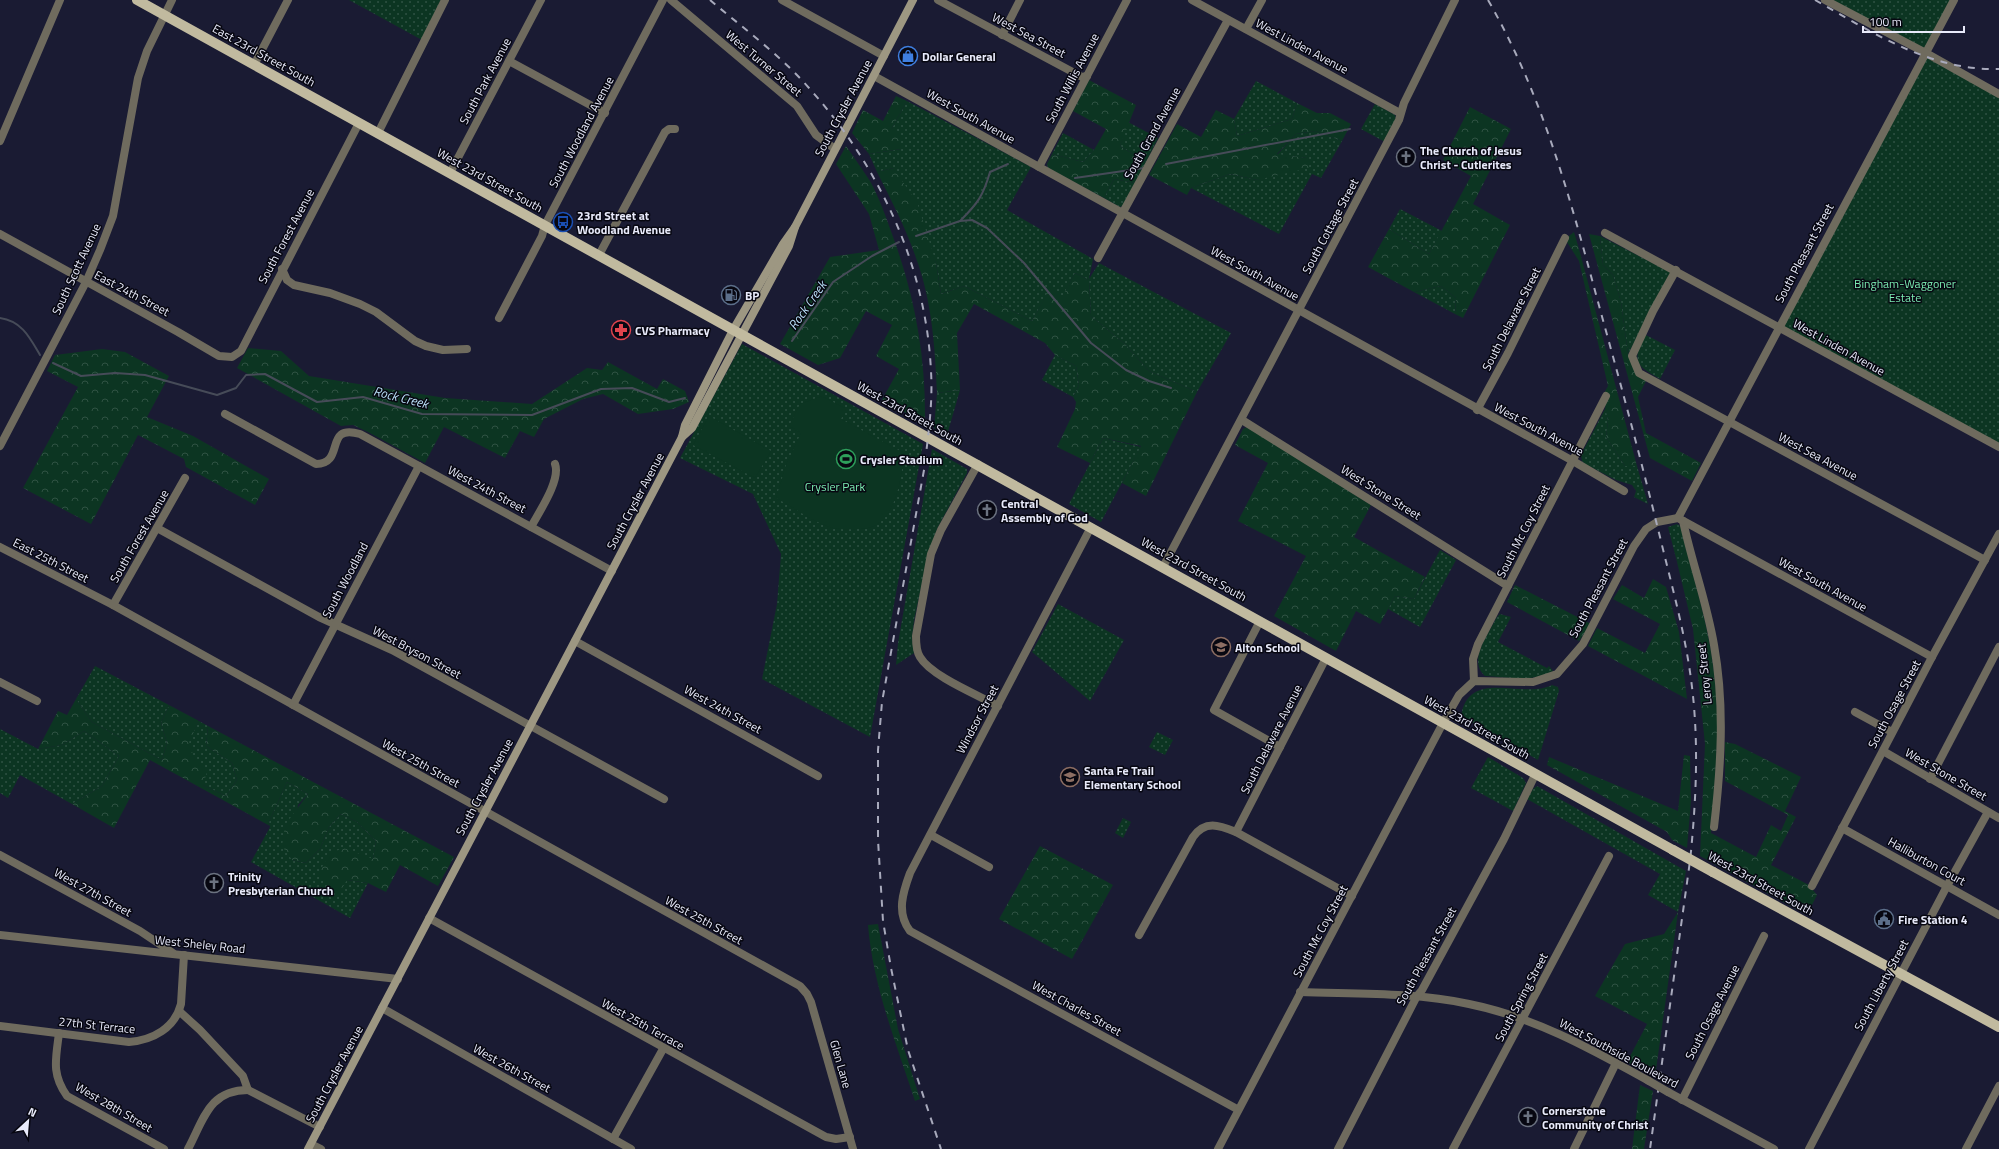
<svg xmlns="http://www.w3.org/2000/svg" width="1999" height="1149" font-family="'Titillium Web',sans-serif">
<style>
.grass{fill:url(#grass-dots)}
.forest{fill:url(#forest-crowns)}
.pitch{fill:#0c3522}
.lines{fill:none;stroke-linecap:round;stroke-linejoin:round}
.stream{stroke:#464b58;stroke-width:2}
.minor{stroke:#6f6b5e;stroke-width:8}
.tertiary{stroke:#6f6b5e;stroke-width:8}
.secondary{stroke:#9d9782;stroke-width:8}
.primary{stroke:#c1ba9f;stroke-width:10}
.rail{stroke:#a8aabc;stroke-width:2;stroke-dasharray:7 7;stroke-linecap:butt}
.minor-bridge{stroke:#6f6b5e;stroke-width:8}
.primary-bridge{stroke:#c1ba9f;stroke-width:10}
.labels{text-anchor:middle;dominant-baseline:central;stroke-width:3;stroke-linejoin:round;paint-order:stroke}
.street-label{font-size:12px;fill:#e8eafa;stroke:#070711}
.poi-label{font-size:12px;font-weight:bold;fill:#e8eafa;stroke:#070711;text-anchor:start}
.park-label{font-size:12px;fill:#7becb2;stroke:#070711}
.water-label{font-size:13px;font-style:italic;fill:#b9dff8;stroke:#070711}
</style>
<defs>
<pattern id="grass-dots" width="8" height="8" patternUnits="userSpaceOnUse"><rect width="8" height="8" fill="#0c3522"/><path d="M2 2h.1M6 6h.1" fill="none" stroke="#2f5243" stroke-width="1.8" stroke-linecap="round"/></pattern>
<pattern id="forest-crowns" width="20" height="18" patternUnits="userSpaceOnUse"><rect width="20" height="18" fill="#0c3522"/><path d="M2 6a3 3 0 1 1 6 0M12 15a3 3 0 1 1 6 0" fill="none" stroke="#2f5243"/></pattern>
</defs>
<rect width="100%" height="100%" fill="#1a1b33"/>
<g class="grass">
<polygon points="349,0 441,0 422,40"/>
<polygon points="1828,0 1954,0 1926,53 1999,93 1999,447 1778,327 1926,53"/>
<polygon points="1256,81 1297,103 1292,119 1237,136 1234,119"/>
<polygon points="907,101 1031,167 1007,210 1093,259 1089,279 1099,263 1231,333 1197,392 1149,371 1125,344 1091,316 1089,280 1075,273 1062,298 1050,289 1032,321 964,286 941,294 936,263 893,168 877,172 869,154 901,149 892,128"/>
<polygon points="1375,104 1395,115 1396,119 1385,142 1361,129"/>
<polygon points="1128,122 1158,138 1146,162 1120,146"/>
<polygon points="1315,131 1342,141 1321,178 1312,174 1279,234 1191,188 1230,174 1257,180 1307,158 1277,155 1296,134"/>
<polygon points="1063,133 1094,150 1083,162 1052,154"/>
<polygon points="1114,179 1135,183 1124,205 1120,207 1104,198"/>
<polygon points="1400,209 1442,231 1429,254 1389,229"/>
<polygon points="1600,236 1672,273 1628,354 1621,302 1613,275 1603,265"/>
<polygon points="1441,286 1456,298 1455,314 1414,292"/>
<path d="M1644,334L1675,350L1660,379C1634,364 1633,363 1644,334Z"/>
<polygon points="742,344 923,444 870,737 762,679 777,604 781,554 753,494 680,458"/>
<polygon points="1055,355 1076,366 1079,385 1073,397 1042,380"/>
<polygon points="960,390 947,435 934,428 937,393"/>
<polygon points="1606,407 1608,421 1606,437 1625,466 1637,466 1648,504 1634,497 1636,491 1632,485 1616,480 1585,464 1582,461 1581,455"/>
<polygon points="1103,438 1141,447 1101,522 1069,504"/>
<polygon points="932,449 967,469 967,473 938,527 929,551 914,620 912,638 914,653 896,665 898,643"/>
<polygon points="1677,524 1682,527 1686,548 1677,562 1668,527"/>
<polygon points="1440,550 1456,560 1420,627 1388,609 1395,596 1414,599"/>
<polygon points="1058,604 1124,640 1090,701 1032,652"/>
<path d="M1500,614L1511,617L1498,642L1547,668L1549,666L1553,671C1535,683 1506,677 1485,676C1467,661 1489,633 1497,617Z"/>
<polygon points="95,666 169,705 161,723 167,743 162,760 92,722 76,699"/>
<path d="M1552,685L1558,687L1559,691L1538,760L1461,716C1469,667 1523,700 1552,685Z"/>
<polygon points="199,721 208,726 206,746 232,763 237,780 226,796 203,785 188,742"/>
<polygon points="0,729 38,749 62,745 84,731 119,756 102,786 72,804 20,775 8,798 0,793"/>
<polygon points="1157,732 1173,740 1165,755 1149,747"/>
<polygon points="1488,757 1523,778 1526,783 1513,811 1471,788"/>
<polygon points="287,782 308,794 298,805 292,860 306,863 320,849 329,827 341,814 357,822 376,841 373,860 347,880 368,883 350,918 251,862 270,827 269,822"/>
<polygon points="1537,786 1686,871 1678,912 1648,895 1660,874 1527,799 1533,789"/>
<polygon points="1123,818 1131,822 1123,838 1115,833"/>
</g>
<g class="forest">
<polygon points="1089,80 1136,105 1120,146 1146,162 1135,183 1114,179 1104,198 1048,168 1047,164 1052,154 1083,162 1094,150 1106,129 1073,111"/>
<polygon points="896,96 907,101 892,128 901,133 901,149 869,154 852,133 863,110 883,121"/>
<polygon points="1297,103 1317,113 1330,113 1351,124 1342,141 1315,131 1296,134 1277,154 1307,158 1309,168 1257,180 1230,174 1191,188 1187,195 1149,175 1177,124 1201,137 1216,110 1234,119 1237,136 1292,119"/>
<polygon points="1470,107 1511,129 1473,204 1510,225 1463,318 1455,314 1456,298 1441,286 1414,292 1368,267 1389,229 1429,254 1471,176 1443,160"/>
<path d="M846,146C854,157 862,169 870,181C879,197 886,217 892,234C915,296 926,357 925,423L882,400L899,369L876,356L892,325L866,311L840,358L818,365L780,344L830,257L879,250L869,214L836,164Z"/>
<path d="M893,168L917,202L936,263L941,294L964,286L1032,321L1050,288L1062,297L1075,273L1089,280L1091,316L1125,344L1149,371L1197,392L1146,496L1122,483L1141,446L1103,438L1090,463L1057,447L1075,409L1076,402L1073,397L1079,385L1076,366L1055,355L1045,343L974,304L957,333L960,390L937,393C935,347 932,301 916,258C906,228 891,200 877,172Z"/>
<polygon points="1574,232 1579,249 1637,466 1625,466 1606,437 1608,421 1603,395 1608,386 1579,261 1565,239"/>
<polygon points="1589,234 1600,236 1603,265 1613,275 1621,302 1628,354 1636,375 1646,381 1638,397 1646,433 1701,463 1692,481 1650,458"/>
<polygon points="248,348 281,351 309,376 445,398 532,404 587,368 602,370 608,362 657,389 663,379 685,391 689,402 673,409 638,414 603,394 583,399 544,419 534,437 520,431 505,458 444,427 425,463 368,432 353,425 341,426 237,368"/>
<polygon points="102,349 125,352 169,376 147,417 193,436 269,479 255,505 186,467 184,459 138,435 91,524 23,488 78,387 47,371 55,355"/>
<polygon points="1247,427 1371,505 1354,537 1425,577 1414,599 1395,596 1380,624 1356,611 1336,651 1274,616 1306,556 1238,521 1268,463 1235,445 1243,429"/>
<path d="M1686,548C1697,589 1709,630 1714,672C1721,726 1715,780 1711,833L1756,857L1771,825L1781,831L1788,815L1725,781V742L1735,744L1801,777L1785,811L1796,817L1771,865L1809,885L1817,895L1807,915L1700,856L1705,744L1693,629L1677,562Z"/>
<polygon points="1653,579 1666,587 1679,632 1687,699 1588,646 1597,628 1645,653 1660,624 1613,599 1622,585 1644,598"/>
<polygon points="1515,585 1591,624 1579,641 1507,602"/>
<polygon points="76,699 92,722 162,760 167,743 161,723 169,705 199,721 189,742 195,761 208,769 203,785 226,796 237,780 232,763 206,746 208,726 454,857 438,886 400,865 386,892 368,883 347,880 339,893 318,874 330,853 344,848 373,859 376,841 357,822 341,814 329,827 320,849 306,863 292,860 282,846 285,825 308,794 287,782 269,822 270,826 150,760 114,828 72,804 102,786 119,756 84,731 62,745 38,749 58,711 67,715"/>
<polygon points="1684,755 1690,756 1691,801 1687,848 1672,840 1667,832 1547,765 1549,757 1678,811"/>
<polygon points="1040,846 1113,885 1072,959 999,919"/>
<polygon points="1678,912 1655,1077 1627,1062 1647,1024 1595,996 1625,944 1664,934"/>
<path d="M878,924L898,1029L920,1099L915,1101C896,1043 873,986 868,925Z"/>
<polygon points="1640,1085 1653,1091 1644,1149 1632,1149"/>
</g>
<g class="pitch">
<path d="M822,396L846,409L841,419L904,453C902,475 897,513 876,525C869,529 862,529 855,529C844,530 832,529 822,524C806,517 791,506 776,498L786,465L801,433L789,426L800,404Z"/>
<polygon points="709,416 771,451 755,478 693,445"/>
</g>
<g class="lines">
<g class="stream">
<polyline points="1166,164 1350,129"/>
<polyline points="1075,178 1144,168"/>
<path d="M961,220C978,203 983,196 990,172L1008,164"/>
<polyline points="916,236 960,221 972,220 987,228 1024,263 1091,343 1126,370 1149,381 1171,388"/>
<path d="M0,318C22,321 30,338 40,355"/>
<polyline points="792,341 833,282 872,256 899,242"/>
<polyline points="53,363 81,376 115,373 145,375 217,395 236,388 246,375 265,374 317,402 363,397 422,414 532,415 601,389 632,388 669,402 685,398"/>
</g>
<g class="minor">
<polyline points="671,0 797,106 816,135 835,149"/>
<polyline points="782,0 884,56"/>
<polyline points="938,0 1082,77 1087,76"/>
<polyline points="1192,0 1400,113"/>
<polyline points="1246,29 1262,0"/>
<polyline points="1002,35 1020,0"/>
<polyline points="509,61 605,113"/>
<polyline points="254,65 288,0"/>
<polyline points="874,76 1573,461 1624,491"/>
<polyline points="378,133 445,0"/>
<polyline points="0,141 60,0"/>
<polyline points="1039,167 1127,0"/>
<polyline points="450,173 541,0"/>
<polyline points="1605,233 1999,447"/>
<polyline points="0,234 178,332 219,356 232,357 241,351 359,123"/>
<polyline points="599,255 665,132 669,129 675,129"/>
<polyline points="1098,258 1228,20"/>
<polyline points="282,269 287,280 294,285 330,293 360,304 376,312 415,341 426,346 443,350 467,349"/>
<polyline points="1676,270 1653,311 1632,356 1639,373 1985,560"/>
<polyline points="499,318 542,236 545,225 663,0"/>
<polyline points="1477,410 1508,353 1565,238"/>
<path d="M225,414L316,464C346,464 323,423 360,434L612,571"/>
<polyline points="1242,420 1508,586"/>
<polyline points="0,446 86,282 100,250 113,216 138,78 147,51 172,0"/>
<path d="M978,464L941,530L931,554L916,636C916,643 916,651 920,657C931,676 978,695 998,706"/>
<polyline points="1678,518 1954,0"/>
<path d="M1683,521C1692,563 1707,603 1714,645C1725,706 1721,767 1714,827"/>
<path d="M531,527C539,512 561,480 555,464"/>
<path d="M1091,527L910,873C903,892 896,913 910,931L1237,1109"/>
<polyline points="157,528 319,617 392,650 664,799"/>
<polyline points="0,547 113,605 800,986 807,994 811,1002 853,1149"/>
<polyline points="1163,567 1399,120 1404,103 1455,0"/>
<polyline points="113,605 185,478"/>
<polyline points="1260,621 1214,710 1280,747"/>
<polyline points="575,641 818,776"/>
<polyline points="1474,681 1473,659 1478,644 1606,396"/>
<polyline points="0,682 37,701"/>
<polyline points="293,705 419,466"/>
<polyline points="1855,712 1892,732"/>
<polyline points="1443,723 1459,695 1474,681 1533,682 1557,674 1583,644 1634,546 1646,529 1657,522 1678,518 1932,657"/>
<polyline points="1883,751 1999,818"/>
<polyline points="1930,779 1999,647"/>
<polyline points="1842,828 1999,915"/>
<polyline points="1236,832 1326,658"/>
<polyline points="931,835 989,867"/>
<polyline points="0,855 140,931 173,953"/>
<polyline points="1812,886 1932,657 1999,534"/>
<polyline points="429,918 826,1137 836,1139 850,1137"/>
<path d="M1139,935L1193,837C1205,820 1219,825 1236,832L1352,896"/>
<path d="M1300,992C1356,994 1414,992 1469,1004C1534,1017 1591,1049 1649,1081"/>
<polyline points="382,1008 631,1149"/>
<polyline points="179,1011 200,1030 243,1076 248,1090 320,1127"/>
<path d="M0,1026L129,1042C153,1040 175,1028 181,1004L184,955"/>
<path d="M59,1033C56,1058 51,1074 67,1096L164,1149"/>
<polyline points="1668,1092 1774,1149"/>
<polyline points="1682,1100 1764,936"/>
<polyline points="613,1139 663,1049"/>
<polyline points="311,1144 321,1149"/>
<path d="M188,1149C204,1119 209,1090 248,1090"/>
<polyline points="1338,1149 1417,996 1422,990 1504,839 1535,775"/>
<polyline points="1453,1149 1609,856"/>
<polyline points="1574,1149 1616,1063"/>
<polyline points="1809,1149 1947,886 1988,812"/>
<polyline points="1966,1149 1999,1086"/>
</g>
<g class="tertiary">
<polyline points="1825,0 1926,53 1999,94"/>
<polyline points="0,935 398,979"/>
<polyline points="1218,1149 1443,723"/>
</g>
<g class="secondary">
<polyline points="682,437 692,428 789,246 795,227 913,0"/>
<polyline points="308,1149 682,437 685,425 733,330 783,244 795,227"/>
</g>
<g class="primary">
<polyline points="137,0 1673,850"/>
<polyline points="1713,872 1999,1027"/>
</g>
<g class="rail">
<path d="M710,0C743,28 780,55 809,88C879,166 926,265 931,371C933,404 928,437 924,470L882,702L878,750V840L883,921L891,968L908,1050L941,1149"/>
<path d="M1488,0C1550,108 1576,223 1609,342C1627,407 1644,472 1660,537C1672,587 1686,636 1692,687C1699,745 1696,803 1690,861L1650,1149"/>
<path d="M1815,0C1872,32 1930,71 1999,69"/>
</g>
<polyline class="minor-bridge" points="1649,1081 1668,1092"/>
<polyline class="primary-bridge" points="1673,850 1713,872"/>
</g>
<defs>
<symbol id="shop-ring" viewBox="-11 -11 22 22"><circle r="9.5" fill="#070711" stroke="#3f7fe0" stroke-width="1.5"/><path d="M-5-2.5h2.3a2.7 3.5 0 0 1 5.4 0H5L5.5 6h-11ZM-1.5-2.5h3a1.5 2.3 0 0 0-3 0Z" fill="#3f7fe0"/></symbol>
<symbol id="church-ring" viewBox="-11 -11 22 22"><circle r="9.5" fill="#070711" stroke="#6b7280" stroke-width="1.5"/><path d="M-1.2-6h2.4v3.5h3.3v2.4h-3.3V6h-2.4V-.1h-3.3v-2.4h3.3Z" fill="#6b7280"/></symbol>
<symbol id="bus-ring" viewBox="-11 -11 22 22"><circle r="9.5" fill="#070711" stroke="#1a4fb4" stroke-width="1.5"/><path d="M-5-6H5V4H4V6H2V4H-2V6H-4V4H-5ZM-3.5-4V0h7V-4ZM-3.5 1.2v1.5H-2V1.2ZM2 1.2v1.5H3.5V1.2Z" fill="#1a4fb4"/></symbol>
<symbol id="fuel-ring" viewBox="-11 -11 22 22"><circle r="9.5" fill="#070711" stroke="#5c6f8a" stroke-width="1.5"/><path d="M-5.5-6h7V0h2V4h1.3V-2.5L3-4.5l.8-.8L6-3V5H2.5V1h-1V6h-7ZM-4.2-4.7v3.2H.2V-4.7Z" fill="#5c6f8a"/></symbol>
<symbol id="pharmacy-ring" viewBox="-11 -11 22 22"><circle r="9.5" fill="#070711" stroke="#e0444e" stroke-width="1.5"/><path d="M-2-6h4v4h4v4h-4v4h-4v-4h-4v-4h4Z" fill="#e0444e"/></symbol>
<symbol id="stadium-ring" viewBox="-11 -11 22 22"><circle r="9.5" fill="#070711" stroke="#2e9e5b" stroke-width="1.5"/><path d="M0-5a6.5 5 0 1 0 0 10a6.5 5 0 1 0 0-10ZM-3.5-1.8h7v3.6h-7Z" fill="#2e9e5b"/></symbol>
<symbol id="school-ring" viewBox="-11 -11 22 22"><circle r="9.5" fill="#070711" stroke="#8d6e63" stroke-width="1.5"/><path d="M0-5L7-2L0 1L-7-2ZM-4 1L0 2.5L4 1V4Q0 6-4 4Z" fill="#8d6e63"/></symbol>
<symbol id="civic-ring" viewBox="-11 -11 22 22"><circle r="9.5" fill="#070711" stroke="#5c6f8a" stroke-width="1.5"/><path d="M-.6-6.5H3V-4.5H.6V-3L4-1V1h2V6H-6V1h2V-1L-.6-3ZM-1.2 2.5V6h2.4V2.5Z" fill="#5c6f8a"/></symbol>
</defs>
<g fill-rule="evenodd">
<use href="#shop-ring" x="897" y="45" width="22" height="22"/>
<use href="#church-ring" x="1395" y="146" width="22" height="22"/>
<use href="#bus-ring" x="552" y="211" width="22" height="22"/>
<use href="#fuel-ring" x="720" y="284" width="22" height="22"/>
<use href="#pharmacy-ring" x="610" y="319" width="22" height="22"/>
<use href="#stadium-ring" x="835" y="448" width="22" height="22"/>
<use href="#church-ring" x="976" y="499" width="22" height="22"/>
<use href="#school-ring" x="1210" y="636" width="22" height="22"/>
<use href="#school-ring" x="1059" y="766" width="22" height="22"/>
<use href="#church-ring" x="203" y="872" width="22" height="22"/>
<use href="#civic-ring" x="1873" y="908" width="22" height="22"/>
<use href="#church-ring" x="1517" y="1106" width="22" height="22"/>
</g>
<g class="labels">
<g class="street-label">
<text transform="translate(1029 35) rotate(28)">West Sea Street</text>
<text transform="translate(1302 46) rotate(28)">West Linden Avenue</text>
<text transform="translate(264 55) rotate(29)">East 23rd Street South</text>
<text transform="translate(764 63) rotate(40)">West Turner Street</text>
<text transform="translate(1072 78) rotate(-62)">South Willis Avenue</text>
<text transform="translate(485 81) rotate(-62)">South Park Avenue</text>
<text transform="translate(843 108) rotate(-62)">South Crysler Avenue</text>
<text transform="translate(971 116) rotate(29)">West South Avenue</text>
<text transform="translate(581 132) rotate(-62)">South Woodland Avenue</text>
<text transform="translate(1152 133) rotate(-61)">South Grand Avenue</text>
<text transform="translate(490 180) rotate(29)">West 23rd Street South</text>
<text transform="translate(1330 226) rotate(-62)">South Cottage Street</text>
<text transform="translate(286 236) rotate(-62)">South Forest Avenue</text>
<text transform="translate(1804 253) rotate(-62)">South Pleasant Street</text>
<text transform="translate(76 269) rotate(-65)">South Scott Avenue</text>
<text transform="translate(1255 273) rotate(29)">West South Avenue</text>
<text transform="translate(132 293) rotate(28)">East 24th Street</text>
<text transform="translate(1511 319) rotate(-63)">South Delaware Street</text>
<text transform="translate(1839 347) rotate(29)">West Linden Avenue</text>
<text transform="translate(910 413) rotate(29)">West 23rd Street South</text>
<text transform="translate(1539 429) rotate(28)">West South Avenue</text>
<text transform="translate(1818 456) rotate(28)">West Sea Avenue</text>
<text transform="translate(487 489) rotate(28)">West 24th Street</text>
<text transform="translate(1381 492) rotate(32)">West Stone Street</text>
<text transform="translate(635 501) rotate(-62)">South Crysler Avenue</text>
<text transform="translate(1523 531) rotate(-63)">South Mc Coy Street</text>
<text transform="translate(139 536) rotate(-60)">South Forest Avenue</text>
<text transform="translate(51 560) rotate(27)">East 25th Street</text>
<text transform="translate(1194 569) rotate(29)">West 23rd Street South</text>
<text transform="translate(345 580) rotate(-62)">South Woodland</text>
<text transform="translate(1823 584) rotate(29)">West South Avenue</text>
<text transform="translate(1598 588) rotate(-62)">South Pleasant Street</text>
<text transform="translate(417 652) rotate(28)">West Bryson Street</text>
<text transform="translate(1704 674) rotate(-96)">Leroy Street</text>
<text transform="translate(1894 704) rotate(-62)">South Osage Street</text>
<text transform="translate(723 709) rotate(29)">West 24th Street</text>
<text transform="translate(977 719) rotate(-62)">Windsor Street</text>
<text transform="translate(1477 727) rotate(29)">West 23rd Street South</text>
<text transform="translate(1271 739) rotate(-63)">South Delaware Avenue</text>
<text transform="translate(421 763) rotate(29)">West 25th Street</text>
<text transform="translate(1946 774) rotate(30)">West Stone Street</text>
<text transform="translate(484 787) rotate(-62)">South Crysler Avenue</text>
<text transform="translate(1927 861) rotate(29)">Halliburton Court</text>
<text transform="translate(1761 883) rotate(29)">West 23rd Street South</text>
<text transform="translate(93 892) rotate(29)">West 27th Street</text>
<text transform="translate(704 920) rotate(29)">West 25th Street</text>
<text transform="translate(1320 931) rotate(-62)">South Mc Coy Street</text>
<text transform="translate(200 944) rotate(6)">West Sheley Road</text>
<text transform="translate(1426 956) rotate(-61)">South Pleasant Street</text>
<text transform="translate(1881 985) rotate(-62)">South Liberty Street</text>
<text transform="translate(1521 997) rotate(-62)">South Spring Street</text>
<text transform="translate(1077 1008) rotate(29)">West Charles Street</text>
<text transform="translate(1712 1012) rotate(-63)">South Osage Avenue</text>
<text transform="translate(643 1024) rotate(29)">West 25th Terrace</text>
<text transform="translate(97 1025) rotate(6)">27th St Terrace</text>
<text transform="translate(1619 1053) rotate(28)">West Southside Boulevard</text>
<text transform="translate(841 1064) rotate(74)">Glen Lane</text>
<text transform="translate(512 1068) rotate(29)">West 26th Street</text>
<text transform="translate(334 1074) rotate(-62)">South Crysler Avenue</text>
<text transform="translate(114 1107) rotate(30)">West 28th Street</text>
</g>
<g class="poi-label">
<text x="922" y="56">Dollar General</text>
<text x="1420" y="150">The Church of Jesus<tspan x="1420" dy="14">Christ - Cutlerites</tspan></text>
<text x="577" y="215">23rd Street at<tspan x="577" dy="14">Woodland Avenue</tspan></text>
<text x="745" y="295">BP</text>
<text x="635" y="330">CVS Pharmacy</text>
<text x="860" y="459">Crysler Stadium</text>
<text x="1001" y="503">Central<tspan x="1001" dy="14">Assembly of God</tspan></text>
<text x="1235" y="647">Alton School</text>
<text x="1084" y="770">Santa Fe Trail<tspan x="1084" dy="14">Elementary School</tspan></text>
<text x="228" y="876">Trinity<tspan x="228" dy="14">Presbyterian Church</tspan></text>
<text x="1898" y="919">Fire Station 4</text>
<text x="1542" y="1110">Cornerstone<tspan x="1542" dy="14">Community of Christ</tspan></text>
</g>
<g class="park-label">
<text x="1905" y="283">Bingham-Waggoner<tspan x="1905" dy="14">Estate</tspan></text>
<text x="835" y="486">Crysler Park</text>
</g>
<g class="water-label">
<text transform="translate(807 305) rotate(-55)">Rock Creek</text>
<text transform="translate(401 397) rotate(14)">Rock Creek</text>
</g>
</g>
<g transform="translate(28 1121) rotate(26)" stroke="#070711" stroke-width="3" paint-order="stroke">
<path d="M0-3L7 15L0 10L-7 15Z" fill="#e8eafa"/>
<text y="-6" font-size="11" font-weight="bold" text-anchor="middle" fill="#e8eafa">N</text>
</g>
<path d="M1863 26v6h101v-6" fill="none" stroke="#e8eafa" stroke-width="2"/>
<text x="1869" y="26" font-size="12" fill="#e8eafa" stroke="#070711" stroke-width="3" paint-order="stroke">100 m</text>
</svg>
